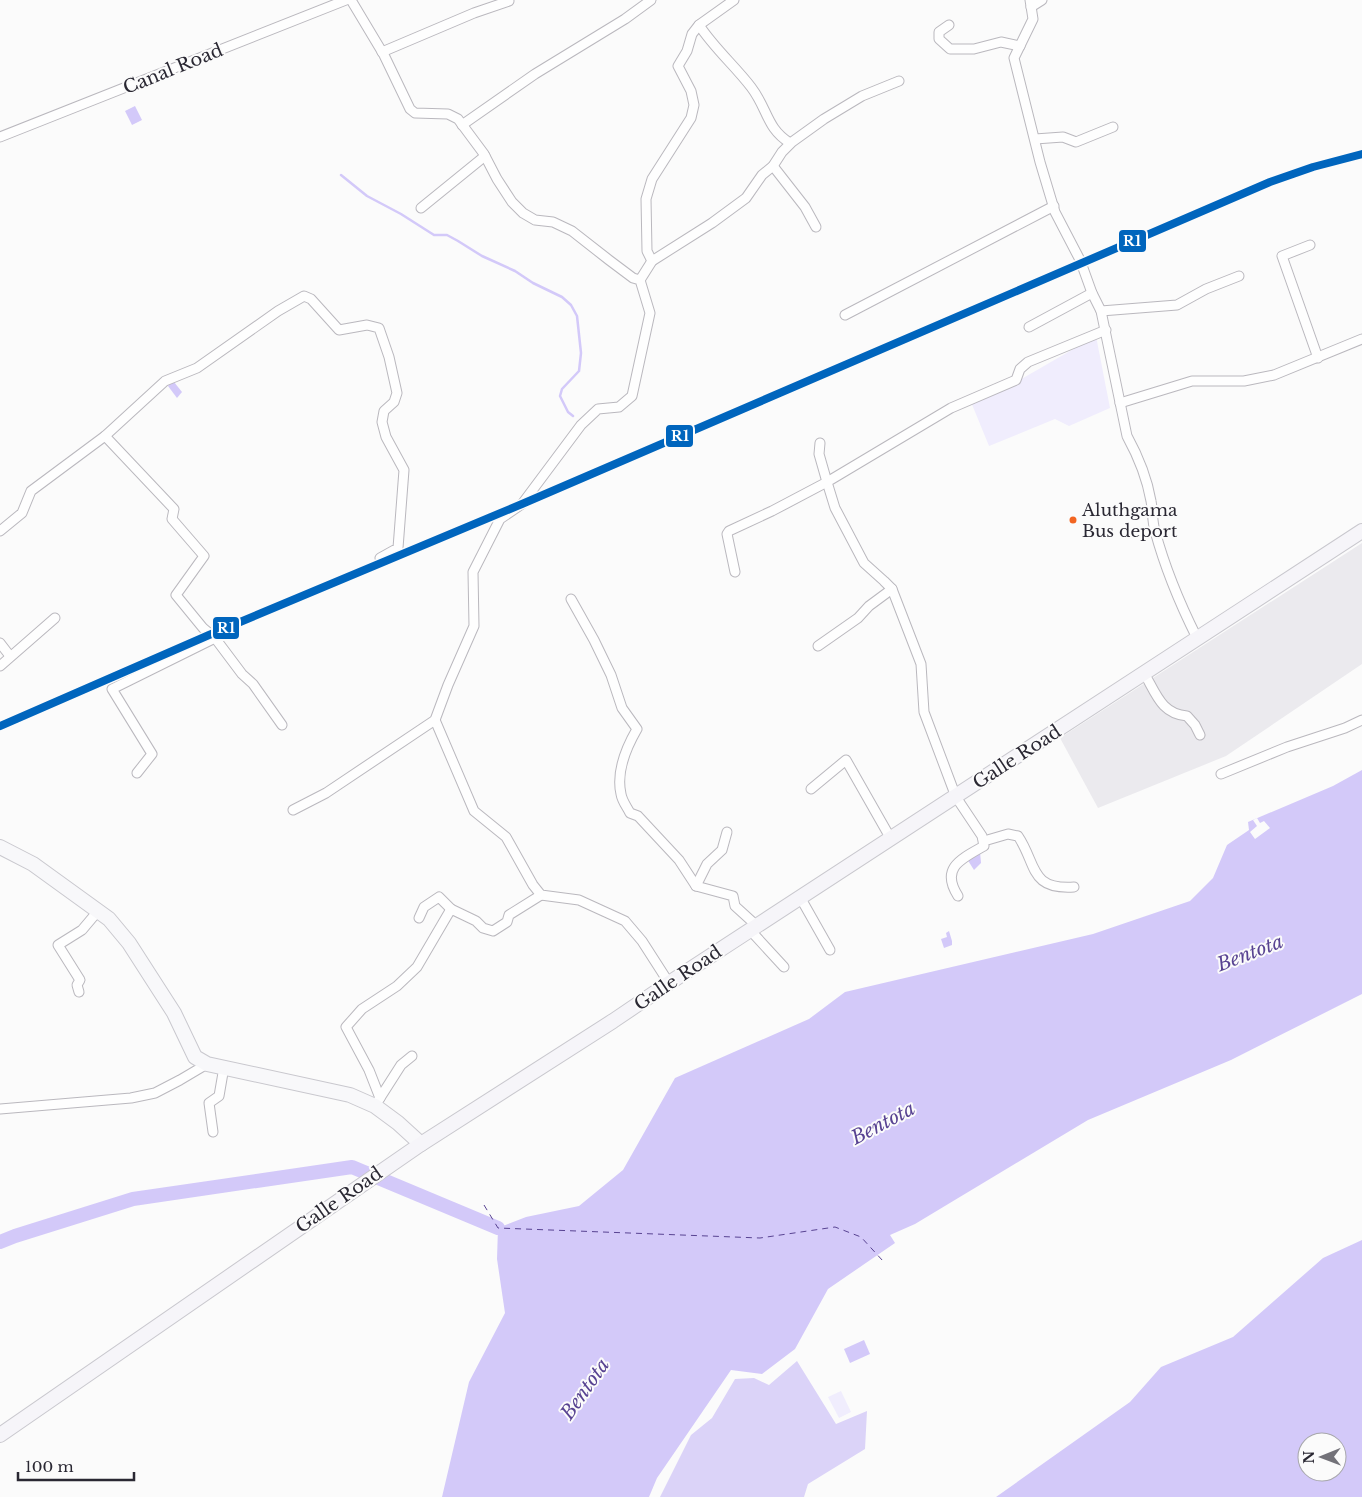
<svg xmlns="http://www.w3.org/2000/svg" width="1362" height="1497" font-family="'Libre Baskerville',serif">
<style>
.built{fill:#ebeaee}
.green{fill:#f0edfd}
.forest{fill:#dbd3f8}
.water{fill:#d3c9f9;fill-rule:evenodd}
.pier{fill:#fbfbfb}
.lines{fill:none;stroke-linecap:round;stroke-linejoin:round}
.stream{stroke:#d3c9f9;stroke-width:2.5}
.river{stroke:#d3c9f9;stroke-width:14}
.ferry{stroke:#584392;stroke-width:1;stroke-dasharray:6 5;stroke-linecap:butt}
.minor-casing{stroke:#bab8be;stroke-width:11}
.primary-casing{stroke:#c9c8ce;stroke-width:16}
.trunk-casing{stroke:#c9c8ce;stroke-width:16}
.minor{stroke:#fefefe;stroke-width:9}
.primary{stroke:#f8f8fa;stroke-width:14}
.trunk{stroke:#f6f5f9;stroke-width:14}
.rail-casing{stroke:#d8d8d9;stroke-width:4.5}
.rail{stroke:#fbfbfb;stroke-width:2.5;stroke-dasharray:8;stroke-linecap:butt}
.rail-1-casing{stroke:#fbfbfb;stroke-width:11}
.rail-1{stroke:#0065bd;stroke-width:8}
.bus-dot{fill:#f26522;stroke:#fbfbfb;stroke-width:2}
.labels{text-anchor:middle;dominant-baseline:central;stroke-width:4;stroke-linejoin:round;paint-order:stroke}
.bus-label{font-size:17px;fill:#2a2833;stroke:#fbfbfb;text-anchor:start}
.street-label{font-size:18px;fill:#2a2833;stroke:#fbfbfb}
.water-label{font-size:19px;font-style:italic;fill:#584392;stroke:#fbfbfb}
.line-badge{stroke:#fbfbfb;stroke-width:2}
.badge-label{font-size:14px;text-anchor:middle;font-weight:bold;fill:#fff}
</style>
<rect width="100%" height="100%" fill="#fbfbfb"/>
<polygon class="built" points="1362,543 1362,664 1226,756 1098,808 1060,738"/>
<g class="green">
<polygon points="1096,336 1110,408 1069,426 1055,419 989,446 971,402 1018,381"/>
<polygon points="841,1391 851,1412 839,1418 828,1397"/>
</g>
<polygon class="forest" points="797,1361 836,1424 867,1411 865,1449 808,1484 804,1497 660,1497 691,1435 712,1418 735,1379 754,1378 769,1385"/>
<g class="water">
<polygon points="135,106 142,120 132,125 125,111"/>
<polygon points="174,382 182,392 177,398 168,386 170,383"/>
<polygon points="1362,770 1362,994 1231,1060 1088,1120 915,1224 890,1235 895,1243 828,1289 795,1349 762,1374 731,1370 657,1478 649,1497 442,1497 469,1382 505,1313 497,1259 498,1228 526,1217 579,1206 623,1170 675,1078 809,1019 845,992 1093,934 1190,901 1213,878 1227,845 1249,830 1248,822 1333,786"/>
<polygon points="980,852 981,863 974,870 967,859"/>
<polygon points="949,931 952,941 952,945 944,948 941,939 947,937 946,933"/>
<path d="M1362,1240V1497H996L1130,1402L1161,1367L1233,1337L1323,1258ZM1307,1442H1337V1472H1307Z"/>
<polygon points="864,1340 870,1354 850,1363 844,1349"/>
</g>
<polygon class="pier" points="1257,818 1260,823 1264,821 1270,828 1255,839 1250,832 1257,826 1253,820"/>
<g class="lines">
<polyline class="stream" points="341,175 367,196 401,214 434,235 447,235 458,241 482,256 515,271 533,283 562,297 571,305 577,316 581,353 579,371 562,389 560,396 568,412 573,416"/>
<polyline class="river" points="0,1242 15,1236 133,1199 352,1167 498,1228"/>
<polyline class="ferry" points="484,1205 498,1228 760,1238 835,1227 861,1237 883,1261"/>
<defs>
<g id="minor">
<polyline points="1030,0 1033,19 1014,58 1040,162 1055,212 1079,258"/>
<polyline points="1031,7 1042,0"/>
<path d="M699,25C714,48 735,66 751,87C768,109 766,128 790,143"/>
<polyline points="949,25 939,32 939,39 950,49 974,49 1001,42 1020,46"/>
<polyline points="382,52 474,13 509,1"/>
<polyline points="462,125 535,74 625,19 651,0"/>
<polyline points="0,137 346,0"/>
<polyline points="1035,139 1063,137 1076,142 1113,127"/>
<polyline points="773,166 805,207 816,227"/>
<polyline points="421,208 485,156"/>
<polyline points="1310,245 1282,256 1318,358"/>
<polyline points="652,261 647,251 646,199 652,179 691,118 694,105 691,91 678,66 687,51 692,34 699,25 734,0"/>
<path d="M1083,268L1092,293L1101,311L1127,436C1138,456 1147,478 1151,501C1153,511 1152,521 1155,531C1165,568 1180,604 1197,638"/>
<polyline points="640,280 652,261 712,223 746,198 762,175 773,166 782,152 792,142 824,119 862,96 899,81"/>
<polyline points="1101,311 1177,305 1206,289 1239,276"/>
<polyline points="845,315 1054,206"/>
<polyline points="1029,327 1092,293"/>
<polyline points="1120,403 1192,381 1244,381 1274,375 1362,339"/>
<polyline points="105,436 174,509 172,519 204,556 176,595 203,628 215,638 242,674 253,684 282,725"/>
<polyline points="0,531 22,513 31,491 105,436 165,381 197,368 278,311 304,296 311,299 339,330 367,325 379,328 389,357 397,393 394,402 384,411 382,422 386,437 404,470 398,548 380,558"/>
<polyline points="735,572 727,534 729,531 772,511 827,482 819,454 820,443"/>
<path d="M571,599L594,640L611,675L622,708L637,729C626,748 616,772 621,794C622,801 627,807 630,813L638,816L679,860L696,886L733,896L735,906L757,926"/>
<polyline points="0,643 10,656"/>
<polyline points="818,646 858,618 869,606 892,589"/>
<polyline points="0,666 55,618"/>
<path d="M1144,673C1156,693 1161,714 1187,716L1195,725L1200,735"/>
<polyline points="435,720 474,811 506,837 533,885 541,895 579,900 625,921 642,941 669,983"/>
<polyline points="137,773 152,754 112,689 215,638"/>
<polyline points="1221,774 1287,747 1345,728 1362,720"/>
<polyline points="811,789 846,760 891,839"/>
<polyline points="293,810 326,793 435,720 448,685 474,626 473,572 500,519 522,504 581,425 598,409 619,407 632,396 650,313 640,280 633,278 609,260 572,231 553,222 535,220 523,213 512,202 497,179 484,154 458,119 448,114 415,113 410,109 384,55 351,0"/>
<path d="M984,841L1008,834L1018,836C1037,864 1029,890 1074,887"/>
<polyline points="696,886 707,864 722,850 727,832"/>
<path d="M958,896C940,868 961,859 984,846L982,836L956,797L924,712L921,664L892,589L884,581L864,563L835,508L827,482L951,408L1016,380L1020,369L1028,362L1106,330"/>
<polyline points="800,897 830,950"/>
<polyline points="419,918 424,907 439,897 451,909"/>
<polyline points="750,930 784,967"/>
<polyline points="79,992 77,985 80,980 58,945 82,930 98,911"/>
<polyline points="380,1098 369,1070 346,1027 362,1009 397,986 417,967 451,909 476,921 483,928 493,931 507,922 509,915 541,895"/>
<polyline points="378,1101 401,1065 412,1056"/>
<polyline points="0,1109 131,1098 155,1093 180,1080 207,1064"/>
<polyline points="213,1132 209,1103 219,1096 224,1067"/>
</g>
<polyline id="primary" points="0,847 33,864 109,919 129,943 174,1013 195,1057 207,1064 350,1095 375,1106 398,1123 421,1144"/>
<polyline id="trunk" points="0,1435 421,1144 613,1021 669,983 1362,531"/>
</defs>
<use href="#minor" class="minor-casing"/>
<use href="#primary" class="primary-casing"/>
<use href="#trunk" class="trunk-casing"/>
<use href="#minor" class="minor"/>
<use href="#primary" class="primary"/>
<use href="#trunk" class="trunk"/>
<defs>
<polyline id="rail" points="1353,156 1362,155"/>
</defs>
<use href="#rail" class="rail-casing"/>
<use href="#rail" class="rail"/>
<defs>
<polyline id="rail-1" points="0,726 209,635 522,504 1270,182 1313,167 1362,154"/>
</defs>
<use href="#rail-1" class="rail-1-casing"/>
<use href="#rail-1" class="rail-1"/>
</g>
<circle class="bus-dot" cx="1073" cy="520" r="4.5"/>
<g class="labels">
<g class="bus-label">
<text x="1082" y="510">Aluthgama<tspan x="1082" dy="21">Bus deport</tspan></text>
</g>
<g class="street-label">
<text transform="translate(173 69) rotate(-22)">Canal Road</text>
<text transform="translate(1017 757) rotate(-33)">Galle Road</text>
<text transform="translate(678 978) rotate(-34)">Galle Road</text>
<text transform="translate(339 1200) rotate(-35)">Galle Road</text>
</g>
<g class="water-label">
<text transform="translate(1250 953) rotate(-21)">Bentota</text>
<text transform="translate(883 1123) rotate(-28)">Bentota</text>
<text transform="translate(585 1389) rotate(-55)">Bentota</text>
</g>
</g>
<g class="line-badge">
<rect x="1118" y="229" width="29" height="24" rx="5" fill="#0065bd"/>
<rect x="665" y="424" width="29" height="24" rx="5" fill="#0065bd"/>
<rect x="212" y="616" width="28" height="24" rx="5" fill="#0065bd"/>
</g>
<g class="badge-label">
<text x="1132" y="246">R1</text>
<text x="680" y="441">R1</text>
<text x="226" y="633">R1</text>
</g>
<g transform="translate(1322 1457) rotate(269)"><circle r="24" fill="#fbfbfb" stroke="#a7a7ab"/>
<path d="M0-4L9 19L0 12L-9 19Z" fill="#737279"/>
<text y="-8" font-size="14" font-weight="bold" text-anchor="middle" fill="#2a2833">N</text>
</g>
<path d="M18 1472v8h116v-8" fill="none" stroke="#2a2833" stroke-width="2.5"/>
<text x="25" y="1472" font-size="15" fill="#2a2833" stroke="#fbfbfb" stroke-width="4" paint-order="stroke">100 m</text>
</svg>
